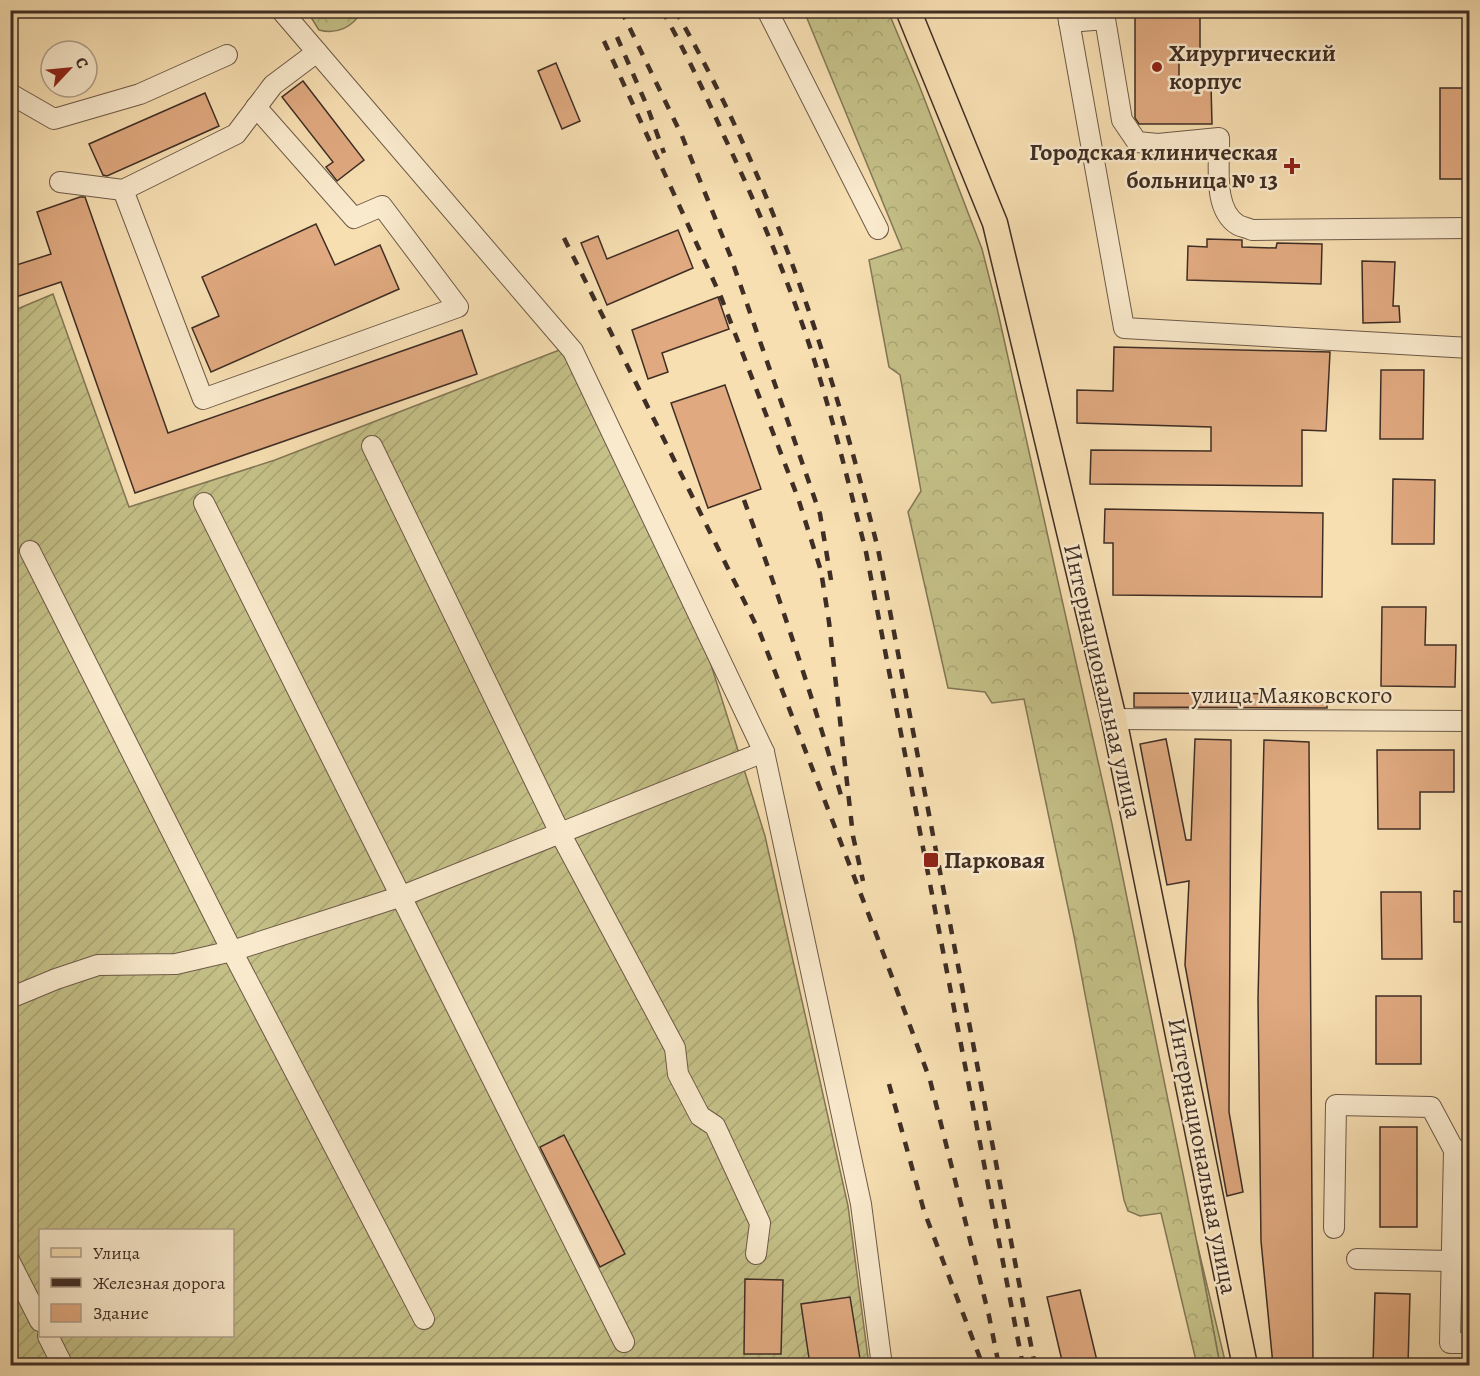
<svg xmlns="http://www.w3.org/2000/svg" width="1480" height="1376" font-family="Alegreya,serif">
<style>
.grass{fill:#c4c087;stroke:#827756;stroke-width:1.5}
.forest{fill:url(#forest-crowns);stroke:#827756;stroke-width:1.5}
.garden{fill:url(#garden-furrows);stroke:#827756;stroke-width:1.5;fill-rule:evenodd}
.building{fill:#e0a980;stroke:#3f2e25;stroke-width:1.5}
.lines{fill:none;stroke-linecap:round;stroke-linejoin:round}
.minor-casing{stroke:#6d5a48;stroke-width:22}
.major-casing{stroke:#3f2e25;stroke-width:27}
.minor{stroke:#faeacd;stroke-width:20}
.major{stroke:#f7dfb2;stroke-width:24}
.rail{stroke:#3f2e25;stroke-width:4.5;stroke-dasharray:10 10;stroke-linecap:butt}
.poi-dot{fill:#8f2418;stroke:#faeacd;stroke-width:2}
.labels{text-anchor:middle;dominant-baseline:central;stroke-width:5;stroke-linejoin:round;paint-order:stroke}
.poi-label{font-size:24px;font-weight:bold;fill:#3f2e25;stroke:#faeacd;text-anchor:start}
.street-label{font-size:24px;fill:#3f2e25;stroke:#faeacd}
</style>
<defs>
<pattern id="forest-crowns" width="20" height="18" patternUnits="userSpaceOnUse" patternTransform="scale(1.5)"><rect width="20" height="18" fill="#c4c087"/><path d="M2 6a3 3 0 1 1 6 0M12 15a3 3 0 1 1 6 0" fill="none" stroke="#a9a574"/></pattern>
<pattern id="garden-furrows" width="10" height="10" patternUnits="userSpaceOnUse" patternTransform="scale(1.5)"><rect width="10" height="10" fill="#c4c087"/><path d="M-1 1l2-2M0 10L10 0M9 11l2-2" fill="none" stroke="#a9a574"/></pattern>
</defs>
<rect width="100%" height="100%" fill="#f7dfb2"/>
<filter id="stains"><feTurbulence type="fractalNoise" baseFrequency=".00333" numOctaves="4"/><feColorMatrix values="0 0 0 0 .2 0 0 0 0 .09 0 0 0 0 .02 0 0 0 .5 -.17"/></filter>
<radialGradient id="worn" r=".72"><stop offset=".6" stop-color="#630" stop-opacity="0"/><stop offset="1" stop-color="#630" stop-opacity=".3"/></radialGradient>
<polygon class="grass" points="1197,1243 1226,1365 1220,1365"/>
<g class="forest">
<path d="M307,11H362C353,27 337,35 319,30Z"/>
<polygon points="804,11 888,11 919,85 982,249 997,308 1112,824 1197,1243 1220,1365 1197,1365 1161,1213 1140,1216 1128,1211 1124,1200 1074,936 1024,699 992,703 985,692 948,688 908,512 921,491 900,375 889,367 869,260 902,249"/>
</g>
<path class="garden" d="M53,294L129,507L275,460L575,344L690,598L765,836L848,1206L869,1365H11L10,312ZM40,1230H232V1336H40Z"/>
<g class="building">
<polygon points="1135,11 1200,11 1200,49 1179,49 1179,85 1211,85 1212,124 1139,124 1135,118"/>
<polygon points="556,63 580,121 562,129 538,71"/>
<polygon points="303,81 364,160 337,181 326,167 333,162 282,97"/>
<rect x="1440" y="88" width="30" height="91"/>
<polygon points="205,93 219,126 107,176 103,175 89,144"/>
<polygon points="80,197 85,197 168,433 462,330 477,374 135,493 61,282 10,299 10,267 51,254 37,212"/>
<polygon points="316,224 335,265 380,245 399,289 211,372 192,328 219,316 202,277"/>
<polygon points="678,230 693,268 607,305 581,243 598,236 607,259"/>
<polygon points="1207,239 1242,240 1242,247 1276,248 1277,243 1322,244 1321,284 1187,280 1188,246 1207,247"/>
<polygon points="1362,261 1395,262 1393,306 1399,306 1400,322 1363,323"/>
<polygon points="718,297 729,329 662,353 668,372 648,379 632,330"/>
<polygon points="1114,347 1330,352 1326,431 1302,430 1302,486 1090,484 1091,450 1211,451 1211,427 1077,423 1077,390 1113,391"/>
<polygon points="1381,370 1424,370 1423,439 1380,439"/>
<polygon points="725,385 761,489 708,508 671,403"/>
<polygon points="1393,479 1435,480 1434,544 1392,544"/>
<polygon points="1105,509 1323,513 1322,597 1113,595 1113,543 1104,543"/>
<polygon points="1382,607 1426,607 1425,645 1456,645 1455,687 1381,686"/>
<polygon points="1134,693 1327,694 1327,708 1134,707"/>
<polygon points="1166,739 1186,840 1191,840 1195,739 1231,740 1229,1112 1243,1192 1227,1196 1185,965 1189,881 1167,885 1140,744"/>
<polygon points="1264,740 1309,742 1313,1365 1273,1365 1261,1241 1258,999"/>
<polygon points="1377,750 1454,750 1454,792 1420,792 1420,829 1378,829"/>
<polygon points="1454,891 1470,892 1470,922 1454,922"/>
<polygon points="1381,892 1421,892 1422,959 1382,959"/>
<rect x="1376" y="996" width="45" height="68"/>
<rect x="1380" y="1127" width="37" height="100"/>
<polygon points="564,1135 625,1254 600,1267 540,1147"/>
<polygon points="745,1279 783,1280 781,1354 744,1354"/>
<polygon points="1080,1290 1098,1365 1063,1365 1047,1297"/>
<polygon points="1375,1293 1410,1294 1408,1365 1373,1365"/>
<polygon points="850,1297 861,1365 810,1365 801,1304"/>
</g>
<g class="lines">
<defs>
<g id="minor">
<polyline points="281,10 573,351 764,752 861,1204 882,1366"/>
<polyline points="767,10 878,229"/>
<polyline points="1067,10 1124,328 1470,348"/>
<path d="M1069,22L1105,19L1122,120L1137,142L1158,144L1219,138C1220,164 1212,209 1238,225C1242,227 1248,228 1252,230L1470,228"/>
<polyline points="10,96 14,96 54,119 140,94 227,55"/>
<polyline points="60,182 123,190 236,134 273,85 317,52"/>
<polyline points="123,190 203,399 458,307 382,206 354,218 256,107"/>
<polyline points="372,446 560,833 675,1048 678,1074 700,1116 715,1126 760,1223 756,1254"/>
<polyline points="204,503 624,1342"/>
<polyline points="30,551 232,951 424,1319"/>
<polyline points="1114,719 1470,721"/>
<polyline points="10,998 56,979 98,965 176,964 232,951 402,896 764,752"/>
<polyline points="1454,1150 1450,1343 1470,1343"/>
<polyline points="1334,1228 1336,1105 1431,1107 1454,1150 1470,1151"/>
<polyline points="1357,1259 1451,1261"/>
<polyline points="10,1262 40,1321"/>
<polyline points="48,1336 63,1366"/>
</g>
<polyline id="major" points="908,10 995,223 1114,719 1245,1366"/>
</defs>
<use href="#minor" class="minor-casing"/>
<use href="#major" class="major-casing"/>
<use href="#minor" class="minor"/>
<use href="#major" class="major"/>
<g class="rail">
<polyline points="621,10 682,136 730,255 820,514 831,580"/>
<path d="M662,10C685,51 705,93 724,136C754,199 781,263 804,329C829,402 847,477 866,552L1023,1366"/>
<path d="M675,10C772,178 831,362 878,549L1035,1366"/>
<polyline points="617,37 647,106 664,153"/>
<polyline points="604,41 721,297 798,498 821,571 829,622 853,836 863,881"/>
<polyline points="564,238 760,633 875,931 930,1080 989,1316 999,1366"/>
<path d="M744,500C780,599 813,698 842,799"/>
<polyline points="889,1084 924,1211 983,1366"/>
</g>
</g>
<g class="poi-dot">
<circle cx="1157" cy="67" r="6"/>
<path d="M1289 157h6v6h6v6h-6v6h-6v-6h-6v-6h6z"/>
<rect x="923" y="852" width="16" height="16" rx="3"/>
</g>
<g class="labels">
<g class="poi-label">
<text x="1169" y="53">Хирургический<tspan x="1169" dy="28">корпус</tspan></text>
<text x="1278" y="152" text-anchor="end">Городская клиническая<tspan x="1278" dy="28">больница № 13</tspan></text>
<text x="944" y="860">Парковая</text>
</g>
<g class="street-label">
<text transform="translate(1103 681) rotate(77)">Интернациональная улица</text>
<text x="1292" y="695">улица Маяковского</text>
<text transform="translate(1203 1156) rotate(79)">Интернациональная улица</text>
</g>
</g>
<rect width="1480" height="1376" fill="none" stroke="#f7dfb2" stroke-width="36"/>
<rect x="12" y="12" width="1456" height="1352" fill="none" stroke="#3f2e25" stroke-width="3"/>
<rect x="18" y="18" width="1444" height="1340" fill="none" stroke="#3f2e25" stroke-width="1.5"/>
<rect x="39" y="1229" width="195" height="108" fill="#faeacd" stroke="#af9f8a" stroke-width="1.5"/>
<rect x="51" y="1248" width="30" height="9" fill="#f7dfb2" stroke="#af9f8a" stroke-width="1.5"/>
<text x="93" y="1259" font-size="18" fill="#3f2e25">Улица</text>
<rect x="51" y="1278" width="30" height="9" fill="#3f2e25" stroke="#af9f8a" stroke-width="1.5"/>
<text x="93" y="1289" font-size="18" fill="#3f2e25">Железная дорога</text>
<rect x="51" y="1304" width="30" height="18" fill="#e0a980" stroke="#af9f8a" stroke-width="1.5"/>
<text x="93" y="1319" font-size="18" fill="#3f2e25">Здание</text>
<g transform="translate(69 69) rotate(64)"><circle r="28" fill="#faeacd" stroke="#af9f8a" stroke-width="1.5"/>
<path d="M0-4.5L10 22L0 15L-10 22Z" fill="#8f2418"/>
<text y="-9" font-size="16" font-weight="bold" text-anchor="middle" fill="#3f2e25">С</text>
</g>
<rect width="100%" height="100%" filter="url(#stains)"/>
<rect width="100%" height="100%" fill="url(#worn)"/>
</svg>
